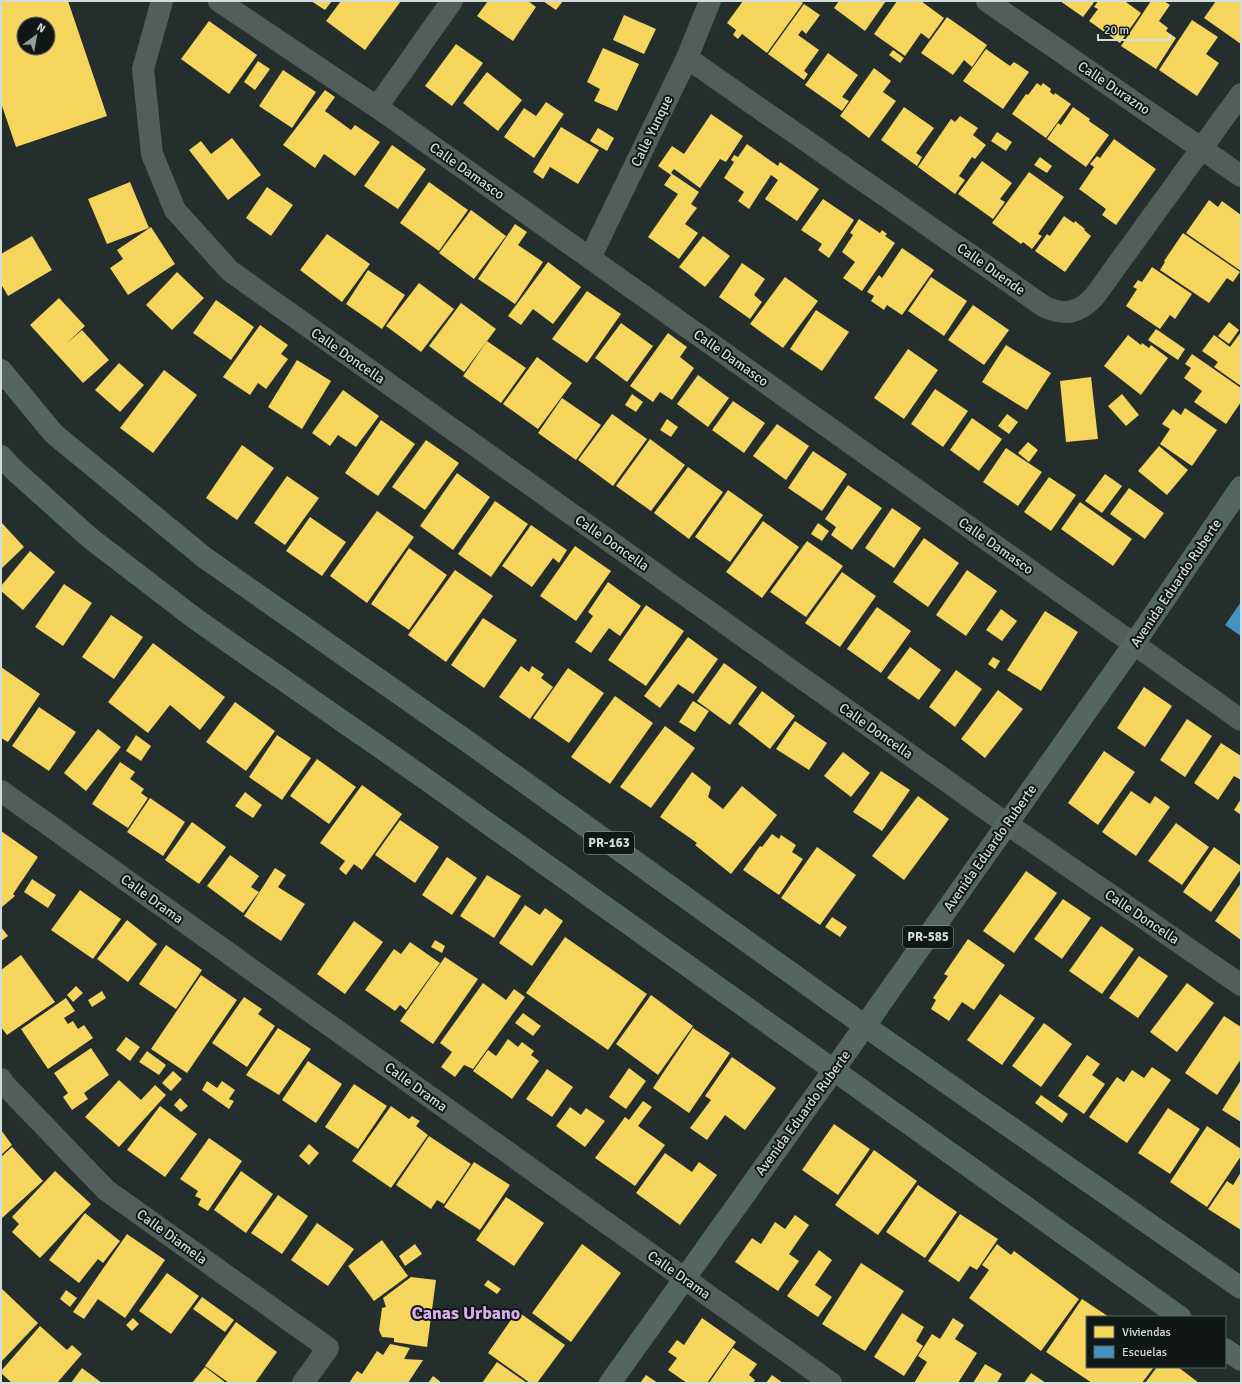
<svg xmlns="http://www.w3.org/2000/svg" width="1242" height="1384" font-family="Signika,sans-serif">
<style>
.homes{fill:#f6d55c;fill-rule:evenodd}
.schools{fill:#4393c3}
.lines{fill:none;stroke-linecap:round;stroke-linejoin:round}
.street{stroke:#515e59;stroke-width:22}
.primary{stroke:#54675f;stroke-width:22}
.labels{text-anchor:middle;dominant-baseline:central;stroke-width:4;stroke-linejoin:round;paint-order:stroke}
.shield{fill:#111717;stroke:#98a1a0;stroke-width:1}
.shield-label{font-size:13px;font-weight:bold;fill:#d2dcdb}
.street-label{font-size:14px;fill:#d2dcdb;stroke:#111717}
.district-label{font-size:18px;font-weight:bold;fill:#d9acec;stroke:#111717}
</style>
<rect width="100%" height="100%" fill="#242e2c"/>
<g class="homes">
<path d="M1,1H68L107,116L16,147L1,103ZM24,24H48V48H24Z"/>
<polygon points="311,1 332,1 325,10"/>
<polygon points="341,1 401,1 365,50 326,21"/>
<polygon points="488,1 528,1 536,7 513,41 477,16"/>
<polygon points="543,1 563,1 556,10"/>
<polygon points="743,1 800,1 803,3 767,53 742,34 738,39 733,35 736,30 727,23"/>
<polygon points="839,1 886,1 865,31 834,8"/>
<polygon points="897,1 921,1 944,18 929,39 921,33 905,56 874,34"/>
<polygon points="1060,1 1095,1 1083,17"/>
<polygon points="1098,1 1127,1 1126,2 1141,13 1120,43 1089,21 1098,9 1094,7"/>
<polygon points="1151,1 1164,1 1170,5 1159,21 1168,28 1166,31 1176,38 1156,69 1121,46"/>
<polygon points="1216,1 1241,1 1241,44 1204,18"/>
<polygon points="804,4 820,15 806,34 802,30 798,35 819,50 804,71 808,74 804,80 768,54"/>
<polygon points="624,15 656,29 644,54 613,40"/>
<polygon points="947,17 987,45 972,67 964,60 953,75 921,53"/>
<polygon points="1192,20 1218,37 1206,54 1219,63 1197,96 1159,70"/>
<polygon points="209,21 257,55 229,94 181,59"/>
<polygon points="456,44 483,63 452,106 425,86"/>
<polygon points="603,48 639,64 617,111 594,101 600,89 587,82"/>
<polygon points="986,49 1010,66 1014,62 1029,72 1003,109 963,81"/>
<polygon points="893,50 904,58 900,63 889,55"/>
<polygon points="828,53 858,75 842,97 849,101 842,111 805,85"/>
<polygon points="258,61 270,69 255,90 244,82"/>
<polygon points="874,68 891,81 883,92 896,101 869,138 840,116"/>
<polygon points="283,70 316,92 292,128 259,106"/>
<polygon points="487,72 522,100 498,131 463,103"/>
<polygon points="1037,83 1041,86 1043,83 1051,89 1050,92 1054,95 1055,93 1071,104 1046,138 1012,114 1026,94 1028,95"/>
<polygon points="325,90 335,97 325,111 351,130 355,125 380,142 355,176 324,154 315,168 283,145"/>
<polygon points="546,102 564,114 534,158 504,137 524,108 536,116"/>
<polygon points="904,107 934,128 916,153 922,157 917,166 881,140"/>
<polygon points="1073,107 1090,119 1089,121 1109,135 1086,167 1047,139 1058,123 1061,125"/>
<polygon points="711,114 743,136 726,162 720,159 700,188 674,169 671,173 699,192 691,204 697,208 685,224 698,233 679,259 648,237 678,194 664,185 671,175 658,166 672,146 684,154"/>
<polygon points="960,116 978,128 973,135 986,145 975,159 972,157 959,176 965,180 955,194 918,167 951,119 955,122"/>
<polygon points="561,127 599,150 578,184 550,167 543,179 533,172"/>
<polygon points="598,128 614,138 607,151 590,141"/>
<polygon points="997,132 1012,142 1006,151 991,141"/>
<polygon points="232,138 261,175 228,200 189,150 201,141 211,154"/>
<polygon points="1114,139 1156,169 1116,225 1102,215 1106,209 1079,189 1094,167 1090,164 1097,156 1100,158"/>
<polygon points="747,144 778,166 780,162 819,189 797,221 765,199 778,180 771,175 749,209 738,201 744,192 724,178 734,162 731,160 734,155 738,157"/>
<polygon points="392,145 426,169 398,209 364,186"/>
<polygon points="1040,157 1052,166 1047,173 1034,165"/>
<polygon points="982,161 1012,183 1000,199 1005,202 993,219 958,194"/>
<polygon points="1029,172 1064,197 1038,234 1042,236 1032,249 1023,242 1021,244 992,223"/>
<polygon points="130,182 149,228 107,244 88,199"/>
<polygon points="429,182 468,210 439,251 400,223"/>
<polygon points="267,187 293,205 271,236 246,218"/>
<polygon points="823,199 854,220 829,258 818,250 822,244 801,230"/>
<polygon points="1209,200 1218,207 1222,201 1241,215 1241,271 1186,233"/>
<polygon points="471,210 506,236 474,279 439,253"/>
<polygon points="1064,216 1074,223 1075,221 1085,229 1084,230 1091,236 1065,272 1035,251 1047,234 1050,236"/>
<polygon points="859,219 880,233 882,230 887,234 885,236 895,243 862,291 843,278 855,262 842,252 853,235 850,233"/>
<polygon points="515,224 527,232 518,245 543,262 515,304 478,279"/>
<polygon points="151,227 175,264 128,295 110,268 123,259 117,250"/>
<polygon points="1183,233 1240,272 1233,282 1227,278 1209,303 1160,270 1165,262 1164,261"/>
<polygon points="327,234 370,264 342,302 300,270"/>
<polygon points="32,236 52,270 8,296 1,284 1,254"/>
<polygon points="703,236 730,256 705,287 679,267"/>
<polygon points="902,248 934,270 902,315 887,305 884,310 871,301 874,296 867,292 879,275 882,278"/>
<polygon points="548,262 581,287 553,324 533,309 521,325 508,316"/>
<polygon points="742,263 765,279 754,295 762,302 750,319 719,297"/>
<polygon points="1152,267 1192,294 1175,319 1170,315 1160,329 1126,306 1137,289 1133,287 1138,280 1142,282"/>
<polygon points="368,270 405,295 382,329 346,304"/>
<polygon points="177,272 204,298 172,330 146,305"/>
<polygon points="785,277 818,301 783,348 750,324"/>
<polygon points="931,277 967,301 944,336 908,311"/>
<polygon points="419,283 454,309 421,352 386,326"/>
<polygon points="587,291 621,314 587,363 552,339"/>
<polygon points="59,298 85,326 66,344 82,330 109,360 83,383 30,325"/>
<polygon points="216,300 254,327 231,360 193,333"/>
<polygon points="461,303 496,329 464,372 429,346"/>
<polygon points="973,305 1009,330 984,365 948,340"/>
<polygon points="816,310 849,332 822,371 790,349"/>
<polygon points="1229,322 1239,330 1229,344 1218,336"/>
<polygon points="621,323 653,346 627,382 595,358"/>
<polygon points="260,325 288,345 281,354 288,359 266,389 258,383 250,395 223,377"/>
<polygon points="1156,329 1185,349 1178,360 1148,340"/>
<polygon points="1241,332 1241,386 1214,367 1218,362 1202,351 1214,335 1230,347"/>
<polygon points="668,333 687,347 680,357 694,368 672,400 660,392 653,402 630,386"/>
<polygon points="1128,335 1141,345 1142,343 1149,348 1151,345 1168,358 1141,395 1104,366"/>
<polygon points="487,341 526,368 501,403 463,376"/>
<polygon points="1006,345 1051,373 1027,410 982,382"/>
<polygon points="908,349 938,370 904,419 874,398"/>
<polygon points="1192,354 1241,388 1241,402 1226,424 1194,402 1202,391 1184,378 1191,368 1185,364"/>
<polygon points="537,357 572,383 538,429 503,404"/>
<polygon points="297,360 331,381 302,429 268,407"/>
<polygon points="119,363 144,385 120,412 95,390"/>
<polygon points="164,370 197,395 153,453 120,428"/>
<polygon points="698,375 729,398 708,427 677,404"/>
<polygon points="1091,377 1098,439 1066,442 1060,381"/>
<polygon points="935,389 968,411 943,447 911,424"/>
<polygon points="343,390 379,416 356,447 338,435 330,446 312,433"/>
<polygon points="632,394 643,402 636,412 625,405"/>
<polygon points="1122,394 1139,415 1126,426 1108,406"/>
<polygon points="562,398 601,425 576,460 538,433"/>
<polygon points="733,401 765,423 744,453 712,430"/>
<polygon points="1185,408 1217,430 1192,466 1160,444 1170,429 1162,424 1173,409 1181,415"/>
<polygon points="612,414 647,439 613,486 578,460"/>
<polygon points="1007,414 1018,422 1009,434 998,426"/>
<polygon points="972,418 1002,439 979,471 950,450"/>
<polygon points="667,419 678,427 671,437 660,430"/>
<polygon points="381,420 415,444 378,496 345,473"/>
<polygon points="777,424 809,446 786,480 753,456"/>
<polygon points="650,439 685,465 651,511 616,486"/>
<polygon points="426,440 459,463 425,510 392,487"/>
<polygon points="1028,442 1038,450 1029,462 1018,453"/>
<polygon points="242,445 274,468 237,520 206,498"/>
<polygon points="1159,446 1188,470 1167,495 1138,471"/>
<polygon points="1006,448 1042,472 1018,506 983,482"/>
<polygon points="813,451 847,474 822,511 788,488"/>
<polygon points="688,467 723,492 689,539 654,513"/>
<polygon points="457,473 490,497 453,550 420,526"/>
<polygon points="1105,474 1122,486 1102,513 1085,501"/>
<polygon points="287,476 319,498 285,545 254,523"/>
<polygon points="1049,477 1076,495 1051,531 1024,512"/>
<polygon points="848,485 882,508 852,550 831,535 836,527 825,519"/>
<polygon points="1129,488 1164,513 1145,539 1110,514"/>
<polygon points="728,490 763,515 730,562 695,537"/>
<polygon points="495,501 528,524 491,577 458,554"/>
<polygon points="1080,502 1132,539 1113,566 1061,529"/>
<polygon points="892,508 921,528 894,568 865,548"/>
<polygon points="377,511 414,537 367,603 330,576"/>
<polygon points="310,517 346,542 322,576 286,551"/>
<polygon points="763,521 799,547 762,598 726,572"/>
<polygon points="1,522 24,547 1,569"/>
<polygon points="818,523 829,531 822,541 811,534"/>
<polygon points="531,525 567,550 559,563 553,558 532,587 502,566"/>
<polygon points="924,538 959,563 928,607 893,582"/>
<polygon points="807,541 843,566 806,617 770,592"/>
<polygon points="575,546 611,571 576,621 540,596"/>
<polygon points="409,548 447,575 409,630 371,604"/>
<polygon points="30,551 55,572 23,610 1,591 1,586"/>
<polygon points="455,570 493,596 446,662 408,635"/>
<polygon points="967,570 997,591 966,636 936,615"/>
<polygon points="842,572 876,596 840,647 805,623"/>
<polygon points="608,582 641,606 620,636 609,628 591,653 575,642 593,616 588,612"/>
<polygon points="64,584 92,603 63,646 35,627"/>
<polygon points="646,605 684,631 646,686 608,660"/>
<polygon points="877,607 911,631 881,673 847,649"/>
<polygon points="1001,609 1017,621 1002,641 986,630"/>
<polygon points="1045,611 1078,632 1041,691 1007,670"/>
<polygon points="111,615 143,637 114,679 82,657"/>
<polygon points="483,618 517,640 484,688 451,665"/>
<polygon points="688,637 718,659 693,694 678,684 660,708 644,696"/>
<polygon points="153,643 225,697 200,730 170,705 148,733 108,702"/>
<polygon points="910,647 941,670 919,700 887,678"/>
<polygon points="993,657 1000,661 995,669 988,664"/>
<polygon points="724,663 757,687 730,725 697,701"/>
<polygon points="521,666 529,672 532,666 544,674 541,678 553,687 530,719 499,697"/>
<polygon points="1,667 40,694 8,742 1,738"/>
<polygon points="568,668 604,693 569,743 533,718"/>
<polygon points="956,670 982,689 955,727 929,707"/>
<polygon points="1144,687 1172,706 1145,747 1117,728"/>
<polygon points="998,690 1023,709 985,758 961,739"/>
<polygon points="762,691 795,716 770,749 738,724"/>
<polygon points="615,696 653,723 610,784 571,757"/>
<polygon points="693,701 709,711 695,732 679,722"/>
<polygon points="235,702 275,731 246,771 206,742"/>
<polygon points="39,707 76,732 49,771 12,746"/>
<polygon points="1187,719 1212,736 1185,777 1160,760"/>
<polygon points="795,721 827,743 809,770 776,749"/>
<polygon points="665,726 695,748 651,808 620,787"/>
<polygon points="98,729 121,747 86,791 64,773"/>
<polygon points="136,735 151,746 141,761 126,751"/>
<polygon points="277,735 311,758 282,800 249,777"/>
<polygon points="1221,743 1241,756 1241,780 1234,776 1218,800 1194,783"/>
<polygon points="1104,751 1135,772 1098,825 1068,803"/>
<polygon points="843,752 870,773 851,797 824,776"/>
<polygon points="317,759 356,787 329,824 290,796"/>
<polygon points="120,762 135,772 130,779 144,789 141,793 148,798 128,828 92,804"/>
<polygon points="881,771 910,790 882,831 853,812"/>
<polygon points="692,772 711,787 708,797 723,809 742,786 777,815 731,874 695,845 697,843 660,817"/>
<polygon points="362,785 402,814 362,870 354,864 346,875 339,869 345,861 320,843"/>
<polygon points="1131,791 1150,804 1155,796 1170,807 1136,856 1102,832"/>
<polygon points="245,792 262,805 253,818 235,806"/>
<polygon points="918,796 949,819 904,880 872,856"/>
<polygon points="150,798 185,822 163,856 127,832"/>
<polygon points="1241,799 1241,815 1234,810"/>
<polygon points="400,820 439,847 415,883 375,855"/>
<polygon points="192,822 226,847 199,884 165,860"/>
<polygon points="1176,823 1209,847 1182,885 1148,861"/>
<polygon points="1,831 38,857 13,894 15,896 2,907"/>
<polygon points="772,834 779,839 781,835 796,845 792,852 803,859 779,895 743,870 760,846 762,847"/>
<polygon points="817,847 856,875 820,925 781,898"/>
<polygon points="1214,847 1241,866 1241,869 1211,912 1183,892"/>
<polygon points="230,855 259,876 251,887 259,892 243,913 207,886"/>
<polygon points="447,857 477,878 452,915 422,895"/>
<polygon points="275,868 286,875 278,887 305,904 281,941 244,916"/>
<polygon points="1026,871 1057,893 1014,953 983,931"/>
<polygon points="487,875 521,896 494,938 460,916"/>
<polygon points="32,879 56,895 48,908 24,892"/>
<polygon points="1241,883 1241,940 1215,921"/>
<polygon points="80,890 121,919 93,959 51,930"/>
<polygon points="1063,899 1091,918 1062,959 1034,939"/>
<polygon points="525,905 540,915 545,908 563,921 532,966 499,943"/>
<polygon points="832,917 847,927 840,937 825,927"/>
<polygon points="127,920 157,944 128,982 97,959"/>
<polygon points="354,921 383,942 345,994 317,974"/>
<polygon points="1101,926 1134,949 1102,994 1069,971"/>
<polygon points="1,927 8,936 1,941"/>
<polygon points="565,937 647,994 608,1050 526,993"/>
<polygon points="968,939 1005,965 974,1010 962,1002 949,1021 931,1009 936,1000 933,998 948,976 944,974"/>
<polygon points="435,940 445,946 442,953 431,947"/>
<polygon points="410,942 440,963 406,1010 400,1005 395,1011 365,990 394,949 401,954"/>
<polygon points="166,945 202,970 176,1009 139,984"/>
<polygon points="21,955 55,1002 7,1035 1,1027 1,970"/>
<polygon points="1139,956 1168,976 1138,1018 1109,998"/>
<polygon points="445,957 478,979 433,1044 400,1021"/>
<polygon points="201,975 237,1000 187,1073 151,1049"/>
<polygon points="483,983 506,1000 514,989 525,997 473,1069 464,1065 455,1077 441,1067 452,1052 440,1043"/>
<polygon points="1187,983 1214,1003 1177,1052 1150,1032"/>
<polygon points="76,986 83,993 73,1002 67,995"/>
<polygon points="102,991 106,998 92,1007 88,1000"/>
<polygon points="1000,994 1035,1018 1002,1065 967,1040"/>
<polygon points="651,995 693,1026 658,1075 616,1044"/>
<polygon points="244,997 262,1009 258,1014 275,1026 247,1067 212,1043"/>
<polygon points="66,998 75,1011 64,1018 68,1024 73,1021 78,1029 84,1025 93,1038 48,1069 21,1029"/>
<polygon points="523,1013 541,1026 533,1036 515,1023"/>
<polygon points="1224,1016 1241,1027 1241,1059 1217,1095 1185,1073"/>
<polygon points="1044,1023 1072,1044 1041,1087 1012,1066"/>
<polygon points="278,1028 311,1049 279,1095 246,1075"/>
<polygon points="693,1028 730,1053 689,1113 653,1088"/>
<polygon points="126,1037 140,1047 130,1061 116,1050"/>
<polygon points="508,1039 518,1047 522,1042 534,1051 531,1055 539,1061 512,1099 473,1071 488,1050 496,1056"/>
<polygon points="91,1048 109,1075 84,1093 88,1099 72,1110 63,1097 68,1093 54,1073"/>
<polygon points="147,1051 166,1065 159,1075 139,1062"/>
<polygon points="1087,1055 1100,1064 1092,1075 1105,1084 1084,1114 1058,1096"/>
<polygon points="732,1057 776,1088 745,1130 725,1115 707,1140 690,1128 711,1100 705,1096"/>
<polygon points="308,1061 342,1084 316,1123 282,1100"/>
<polygon points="1152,1067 1171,1080 1127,1143 1089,1117 1117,1077 1124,1082 1132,1070 1144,1078"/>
<polygon points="629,1068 646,1081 626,1109 609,1097"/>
<polygon points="547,1069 573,1087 552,1117 526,1099"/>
<polygon points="173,1071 182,1079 171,1091 162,1083"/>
<polygon points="119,1080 141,1100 155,1085 166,1095 119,1147 85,1117"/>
<polygon points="1241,1080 1241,1122 1222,1110"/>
<polygon points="207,1081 217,1088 222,1081 235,1090 229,1099 234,1101 229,1109 202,1090"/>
<polygon points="354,1084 387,1106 358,1149 325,1127"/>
<polygon points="1041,1095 1068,1114 1062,1123 1035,1103"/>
<polygon points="180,1098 188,1106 181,1112 174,1105"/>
<polygon points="643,1101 652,1107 638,1126 665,1145 635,1186 595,1158 625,1117 629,1120"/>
<polygon points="160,1106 197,1134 165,1177 127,1150"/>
<polygon points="391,1106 409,1119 412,1116 420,1121 416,1126 428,1135 391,1188 352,1161"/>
<polygon points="570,1107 581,1115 586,1108 605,1121 585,1147 556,1126"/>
<polygon points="1168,1108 1200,1129 1170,1174 1138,1153"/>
<polygon points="834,1124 870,1149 838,1195 802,1170"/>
<polygon points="1207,1126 1241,1149 1241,1156 1207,1207 1170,1182"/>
<polygon points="1,1130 12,1145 1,1155"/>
<polygon points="429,1136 471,1164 444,1204 437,1200 431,1209 396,1185"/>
<polygon points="209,1138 242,1161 208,1211 198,1205 201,1199 195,1196 198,1191 180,1179"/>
<polygon points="309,1144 319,1153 309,1165 299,1156"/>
<polygon points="12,1147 43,1181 1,1219 1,1157"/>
<polygon points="874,1150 917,1181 878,1235 835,1205"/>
<polygon points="665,1153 692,1172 699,1162 717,1175 680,1225 636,1193"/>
<polygon points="474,1162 510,1185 480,1230 444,1207"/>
<polygon points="55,1171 91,1204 40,1258 12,1232 19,1224 12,1217"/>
<polygon points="241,1171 273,1194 246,1233 214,1210"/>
<polygon points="1241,1172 1241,1230 1208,1209 1227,1181 1233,1185"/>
<polygon points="918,1185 957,1212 925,1258 886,1232"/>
<polygon points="278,1195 308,1216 282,1254 251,1233"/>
<polygon points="506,1197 544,1223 514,1266 476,1240"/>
<polygon points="85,1213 120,1241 103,1263 98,1259 79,1283 49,1260"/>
<polygon points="960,1214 998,1239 977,1270 970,1266 959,1282 928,1261"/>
<polygon points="795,1215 809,1225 789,1254 799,1261 778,1291 735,1262 752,1238 761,1244 775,1222 785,1229"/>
<polygon points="317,1223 354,1249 328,1286 291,1260"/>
<polygon points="127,1234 165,1260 125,1318 98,1299 84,1319 73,1312"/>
<polygon points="382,1240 408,1276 374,1301 348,1266"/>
<polygon points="415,1244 422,1254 405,1266 399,1256"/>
<polygon points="582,1244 621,1273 571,1342 532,1313"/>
<polygon points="997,1244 1011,1255 1014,1251 1079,1299 1041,1351 969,1298 989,1270 982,1265"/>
<polygon points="819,1250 832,1260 815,1285 832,1297 818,1317 787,1296"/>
<polygon points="861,1263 904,1291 865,1351 822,1324"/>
<polygon points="167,1273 199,1296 171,1334 139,1311"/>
<polygon points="411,1277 436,1280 427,1347 394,1342 394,1338 382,1337 379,1330 382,1308 386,1307 383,1298"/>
<polygon points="488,1280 501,1289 497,1294 484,1285"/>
<polygon points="1,1288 38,1323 1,1362"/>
<polygon points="66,1290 77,1298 70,1307 60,1299"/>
<polygon points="202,1297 234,1320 225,1332 193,1309"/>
<polygon points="1082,1299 1109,1317 1087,1317 1087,1367 1154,1367 1142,1383 1092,1383 1046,1352"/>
<polygon points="517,1311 565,1345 537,1383 530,1383 488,1353"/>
<polygon points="902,1313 924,1327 916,1341 923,1346 904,1376 874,1357"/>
<polygon points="133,1318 139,1324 132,1331 126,1325"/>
<polygon points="702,1318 736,1342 707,1383 687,1383 668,1370 677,1358 668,1352 677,1340 684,1345"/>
<polygon points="953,1318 964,1325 955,1339 977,1353 958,1383 914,1383 927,1362 918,1356 932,1334 940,1339"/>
<polygon points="236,1322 277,1352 255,1383 229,1383 205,1366"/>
<polygon points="40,1326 67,1350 72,1345 82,1354 57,1383 12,1383 1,1373 1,1371"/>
<polygon points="390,1344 410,1348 404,1359 423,1360 408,1383 349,1383 357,1371 362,1374 377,1351 383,1355"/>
<polygon points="733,1348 757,1364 749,1375 755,1380 753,1383 709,1383"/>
<polygon points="497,1362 527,1383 482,1383"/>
<polygon points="985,1364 1002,1374 997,1383 973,1383"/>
<polygon points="205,1367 226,1383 192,1383"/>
<polygon points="1157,1367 1178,1367 1199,1383 1145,1383"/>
<polygon points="82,1368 102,1383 71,1383"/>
<polygon points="1031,1373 1046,1383 1024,1383"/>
<polygon points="646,1375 658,1383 640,1383"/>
<polygon points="772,1375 783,1383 766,1383"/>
<polygon points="433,1376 442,1383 428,1383"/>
</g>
<polygon class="schools" points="1241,602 1241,636 1225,625"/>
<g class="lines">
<g class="street">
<polyline points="162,1 143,69 152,154 175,210 230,271 1007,824 1241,985"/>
<polyline points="219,1 377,107 1241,720"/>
<polyline points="987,1 1241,176"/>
<path d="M687,58L1045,307C1065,316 1079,313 1094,297L1241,94"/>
<polyline points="377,107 452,1"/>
<polyline points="590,258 687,58 710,1"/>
<polyline points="1,791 831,1383"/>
<polyline points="1,1079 5,1085 106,1190 328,1348 303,1383"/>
</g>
<g class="primary">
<polyline points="1,370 54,434 205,558 471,744 865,1026 1241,1288"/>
<polyline points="1,456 14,470 90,538 197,620 427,780 1180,1317"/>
<polyline points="1225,1349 1241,1360"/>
<polyline points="610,1383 833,1071 1134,644 1241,487"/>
</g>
</g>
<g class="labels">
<g class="shield">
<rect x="584" y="832" width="50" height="22" rx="3"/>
<rect x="903" y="926" width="50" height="22" rx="3"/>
</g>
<g class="shield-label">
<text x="609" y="843">PR-163</text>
<text x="928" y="937">PR-585</text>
</g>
<g class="street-label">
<text transform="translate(1114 88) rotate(34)">Calle Durazno</text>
<text transform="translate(652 131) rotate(-64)">Calle Yunque</text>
<text transform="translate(467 171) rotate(35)">Calle Damasco</text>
<text transform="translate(991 269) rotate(35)">Calle Duende</text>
<text transform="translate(348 356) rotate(35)">Calle Doncella</text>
<text transform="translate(731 358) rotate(35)">Calle Damasco</text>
<text transform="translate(612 543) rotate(35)">Calle Doncella</text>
<text transform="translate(996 546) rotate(35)">Calle Damasco</text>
<text transform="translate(1176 583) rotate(-56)">Avenida Eduardo Ruberte</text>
<text transform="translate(876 731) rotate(35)">Calle Doncella</text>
<text transform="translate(990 848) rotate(-55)">Avenida Eduardo Ruberte</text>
<text transform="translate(152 899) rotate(36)">Calle Drama</text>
<text transform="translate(1142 917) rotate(34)">Calle Doncella</text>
<text transform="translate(416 1087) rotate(36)">Calle Drama</text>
<text transform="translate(803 1113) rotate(-54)">Avenida Eduardo Ruberte</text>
<text transform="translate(172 1237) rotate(36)">Calle Diamela</text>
<text transform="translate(679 1275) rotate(35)">Calle Drama</text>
</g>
<g class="district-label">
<text x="466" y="1313">Canas Urbano</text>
</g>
</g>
<rect width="1242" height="1384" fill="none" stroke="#d2dcdb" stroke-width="4"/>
<rect x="1086" y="1316" width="140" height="52" fill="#111717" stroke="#5e6665"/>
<rect x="1094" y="1326" width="20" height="12" fill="#f6d55c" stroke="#5e6665"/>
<text x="1122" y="1336" font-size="12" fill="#d2dcdb">Viviendas</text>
<rect x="1094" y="1346" width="20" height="12" fill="#4393c3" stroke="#5e6665"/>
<text x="1122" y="1356" font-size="12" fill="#d2dcdb">Escuelas</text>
<g transform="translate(36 36) rotate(32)"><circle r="19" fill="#111717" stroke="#5e6665"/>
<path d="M0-3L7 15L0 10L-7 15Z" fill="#959f9e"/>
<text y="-6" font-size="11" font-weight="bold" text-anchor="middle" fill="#d2dcdb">N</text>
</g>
<path d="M1098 34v6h72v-6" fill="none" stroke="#d2dcdb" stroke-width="2"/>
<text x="1104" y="34" font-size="12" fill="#d2dcdb" stroke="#111717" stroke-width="3" paint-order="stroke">20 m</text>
</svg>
